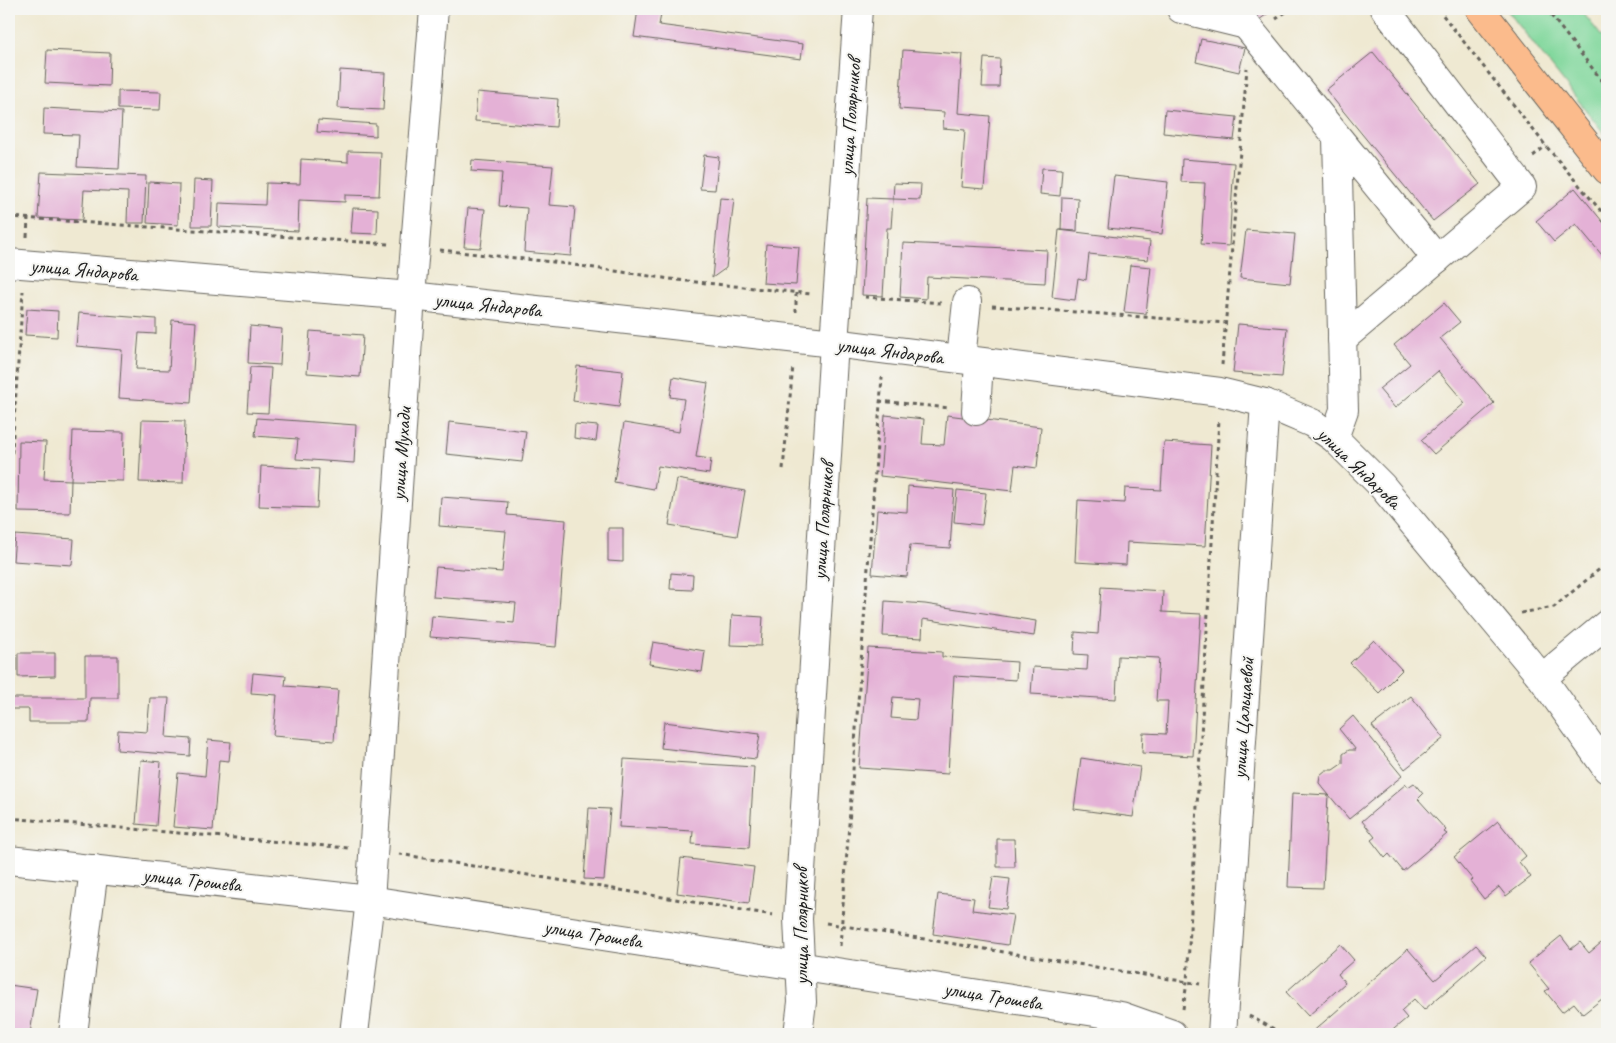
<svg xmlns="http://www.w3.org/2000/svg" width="1616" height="1043" font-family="Caveat,sans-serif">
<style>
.green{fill:#80d79b;stroke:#4e7a5c}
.building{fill:#e4b1d6;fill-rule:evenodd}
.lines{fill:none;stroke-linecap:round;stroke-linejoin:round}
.minor-casing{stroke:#66645c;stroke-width:30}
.major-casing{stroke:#66645c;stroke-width:30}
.path{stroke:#66645c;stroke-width:3;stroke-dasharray:4 4;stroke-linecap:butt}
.minor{stroke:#fff;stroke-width:28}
.major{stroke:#fbbb8c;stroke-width:28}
.labels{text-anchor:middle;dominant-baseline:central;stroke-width:4;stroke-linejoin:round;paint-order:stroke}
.street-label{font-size:20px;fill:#1c1c1c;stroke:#f6f6f2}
</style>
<rect width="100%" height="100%" fill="#f6f6f2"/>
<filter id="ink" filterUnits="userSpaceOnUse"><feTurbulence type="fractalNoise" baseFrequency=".02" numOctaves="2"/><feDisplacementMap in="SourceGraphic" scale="10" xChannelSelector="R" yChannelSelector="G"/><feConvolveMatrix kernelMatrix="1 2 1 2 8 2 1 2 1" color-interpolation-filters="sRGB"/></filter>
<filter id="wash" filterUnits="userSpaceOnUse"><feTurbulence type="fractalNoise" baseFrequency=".0096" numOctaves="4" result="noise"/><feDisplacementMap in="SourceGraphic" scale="20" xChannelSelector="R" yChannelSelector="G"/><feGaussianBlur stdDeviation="1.12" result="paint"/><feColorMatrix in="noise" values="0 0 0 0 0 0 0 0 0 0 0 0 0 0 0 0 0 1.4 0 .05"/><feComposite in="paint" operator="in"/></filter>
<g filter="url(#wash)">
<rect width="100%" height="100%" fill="#efe9d2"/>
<polygon class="green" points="1506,9 1580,9 1607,43 1607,137"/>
<g id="blocks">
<g class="building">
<polygon points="638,9 662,9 659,25 803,44 801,59 634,37"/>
<polygon points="1250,9 1274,9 1259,20"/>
<polygon points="1201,39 1245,48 1239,72 1196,62"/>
<polygon points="47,50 110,53 109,86 45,83"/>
<polygon points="903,50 962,54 958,113 990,116 984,189 961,187 965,130 943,128 944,112 899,109"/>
<polygon points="1373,52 1480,184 1433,221 1326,90"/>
<polygon points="984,58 1000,59 999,87 982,87"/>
<polygon points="340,70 385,73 383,110 338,108"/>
<polygon points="118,91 161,92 160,110 118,109"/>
<polygon points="477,92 558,99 556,127 475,121"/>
<polygon points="44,108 122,112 119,169 77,167 79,135 43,134"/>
<polygon points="1165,110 1237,117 1234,140 1163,133"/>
<polygon points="318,120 376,124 376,136 317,132"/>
<polygon points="348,151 381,152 379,196 345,195 345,202 299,200 298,231 218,227 219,203 265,205 266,183 300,184 301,159 348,162"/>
<polygon points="704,155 719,157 715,190 700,189"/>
<polygon points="1182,159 1234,163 1229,246 1201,244 1205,183 1181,182"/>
<polygon points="472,160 553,166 549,205 575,207 571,256 524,252 527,208 499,206 502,173 471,171"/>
<polygon points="1042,168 1062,169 1060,196 1040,194"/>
<polygon points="41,172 146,176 144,223 127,223 128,192 84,190 82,220 38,218"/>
<polygon points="1114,176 1168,182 1162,234 1108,228"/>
<polygon points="194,180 213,181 211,226 192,226"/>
<polygon points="149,182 179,184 178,225 147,223"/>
<polygon points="894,183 921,184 920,200 893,199"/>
<polygon points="1575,188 1607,227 1607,261 1576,224 1554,242 1536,221"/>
<polygon points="1062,197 1078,198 1077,231 1061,230"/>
<polygon points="720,198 734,199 726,268 712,278"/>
<polygon points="867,198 893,199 891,228 887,228 883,296 862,295"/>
<polygon points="353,208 378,209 377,234 351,233"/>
<polygon points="468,208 485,209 481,248 464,247"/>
<polygon points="1059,230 1150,241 1148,260 1089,254 1086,280 1078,278 1075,300 1052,297"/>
<polygon points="1246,230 1295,234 1290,283 1240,278"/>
<polygon points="903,243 1047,250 1045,283 927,277 926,299 900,297"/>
<polygon points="766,244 799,247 796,285 763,283"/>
<polygon points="1130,265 1151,267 1146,314 1124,312"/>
<polygon points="1444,303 1460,322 1440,338 1494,403 1434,454 1421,440 1465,403 1438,371 1395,408 1379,389 1410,364 1394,345"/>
<polygon points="27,309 58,311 57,337 25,335"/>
<polygon points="79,313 156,319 156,334 139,333 136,369 169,370 172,320 196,322 191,403 119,398 122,350 76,346"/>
<polygon points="1238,324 1287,328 1282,377 1233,373"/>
<polygon points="250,326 282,329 280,365 248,363"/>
<polygon points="310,331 363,335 360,377 307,373"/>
<polygon points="577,366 623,371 619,407 573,401"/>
<polygon points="250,367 271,368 268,413 247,412"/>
<polygon points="673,377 708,383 696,457 711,459 709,474 658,466 654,489 614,482 624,423 679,432 684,399 670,397"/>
<polygon points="885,415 924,419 922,444 944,445 947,415 1041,427 1037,468 1015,465 1012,491 880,476"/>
<polygon points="257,418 356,425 354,463 296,459 298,439 255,436"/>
<polygon points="142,420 185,421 183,483 139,482"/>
<polygon points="449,422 526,431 522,462 446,454"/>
<polygon points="575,424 598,426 596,441 574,438"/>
<polygon points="73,431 124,432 123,481 71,480"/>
<polygon points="19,441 46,442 44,479 71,480 70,513 18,512"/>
<polygon points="1164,442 1211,445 1205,546 1127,542 1126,565 1075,562 1078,500 1124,503 1125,488 1161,490"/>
<polygon points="261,466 319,469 317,508 259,506"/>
<polygon points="677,479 745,491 737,536 669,525"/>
<polygon points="908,486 954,490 950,548 910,545 907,577 872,574 877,510 907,512"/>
<polygon points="957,490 986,493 982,525 954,522"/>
<polygon points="441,497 508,502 507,515 566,520 556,647 430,637 432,616 514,623 516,603 433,597 436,567 502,572 506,531 439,526"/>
<polygon points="608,528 623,528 623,562 608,561"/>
<polygon points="15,535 74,539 72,565 13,561"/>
<polygon points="671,573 693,575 692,590 670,589"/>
<polygon points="1101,587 1163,591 1162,612 1201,614 1193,756 1142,753 1143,733 1166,734 1168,701 1156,701 1159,658 1118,656 1116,699 1031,694 1033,667 1087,670 1088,655 1074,654 1075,632 1098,634"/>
<polygon points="885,601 925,604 1036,621 1034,636 923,619 922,638 883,636"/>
<polygon points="732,615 763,617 761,646 730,645"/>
<polygon points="1374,640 1402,670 1379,693 1350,663"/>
<polygon points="653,642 705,651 702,672 649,664"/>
<path d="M868,648L942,652V657L1017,662L1016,680L954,676L948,774L859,768ZM893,697L918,699L916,720L891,718Z"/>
<polygon points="18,653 55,653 55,676 18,677"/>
<polygon points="85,656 118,656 118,698 90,698 89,722 29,722 29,709 9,709 9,698 85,698"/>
<polygon points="253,673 286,676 285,686 338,690 334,741 273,736 277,695 251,693"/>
<polygon points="1411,696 1444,738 1405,769 1372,726"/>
<polygon points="150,698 169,698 166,737 191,739 190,756 117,750 118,730 147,732"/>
<polygon points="1353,716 1402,776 1349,819 1319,783 1320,775 1326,770 1333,770 1343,763 1343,754 1349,750 1356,750 1339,729"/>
<polygon points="664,722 760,734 756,759 661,748"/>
<polygon points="208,740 231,742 229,761 219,760 213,830 173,827 178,773 205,776"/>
<polygon points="1081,758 1140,767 1133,817 1074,809"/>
<polygon points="624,759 754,767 749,848 692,844 693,831 619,827"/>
<polygon points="141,760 161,762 156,826 136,824"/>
<polygon points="1414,783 1423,794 1418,799 1446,830 1444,832 1447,834 1403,871 1389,854 1385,858 1371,840 1375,837 1362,821 1406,784 1408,787"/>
<polygon points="1292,793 1328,795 1323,888 1288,887"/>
<polygon points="589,808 610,809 604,880 584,879"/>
<polygon points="1498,821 1526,856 1519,862 1531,877 1506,896 1499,887 1484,899 1470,881 1473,880 1454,857"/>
<polygon points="997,839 1014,839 1015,867 997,867"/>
<polygon points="681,858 754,867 749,903 677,893"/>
<polygon points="993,877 1010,879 1006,909 988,907"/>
<polygon points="938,894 974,898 972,910 1013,915 1008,945 933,934"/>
<polygon points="1561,936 1571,949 1580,942 1589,953 1607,938 1607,995 1583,1014 1574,1003 1562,1012 1545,991 1549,989 1528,963"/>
<polygon points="1340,944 1354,960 1338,974 1345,983 1308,1016 1286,992"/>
<polygon points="1476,945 1486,956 1424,1010 1414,999 1401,1011 1407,1018 1388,1034 1310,1034 1408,949 1435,980"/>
<polygon points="9,985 37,989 30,1034 9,1034"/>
</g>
</g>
</g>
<g filter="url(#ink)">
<use href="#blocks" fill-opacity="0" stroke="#66645c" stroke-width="1"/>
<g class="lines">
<defs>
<g id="minor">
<polyline points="1181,9 1246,25"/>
<polyline points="1230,9 1246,25 1437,259"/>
<polyline points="9,263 411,296 834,343 1220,392 1265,403 1312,423 1334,438 1382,486 1542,678 1607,769"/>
<polyline points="1342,339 1522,187 1385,9"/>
<polyline points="961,359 967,302"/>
<polyline points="976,411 979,362"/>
<polyline points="1334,438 1344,410 1337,138"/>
<polyline points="1542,678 1607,624"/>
<polyline points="9,860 370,900 1121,1016 1172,1034"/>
<polyline points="73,1034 94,869"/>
<polyline points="354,1034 370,900 411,296 434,9"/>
<polyline points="798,1034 802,1002 798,919 834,343 858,9"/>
<polyline points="1222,1034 1265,403"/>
</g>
<polyline id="major" points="1480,9 1607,170"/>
</defs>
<use href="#minor" class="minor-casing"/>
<use href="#major" class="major-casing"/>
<g class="path">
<polyline points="1438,9 1546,146 1607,218"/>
<polyline points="1546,9 1607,87"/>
<polyline points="1276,19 1290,9"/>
<polyline points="1533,156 1546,146"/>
<polyline points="9,217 389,244"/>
<polyline points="27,237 28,218"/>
<polyline points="440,250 553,262 677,280 811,294"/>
<polyline points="796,293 796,312"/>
<polyline points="865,297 941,303"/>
<polyline points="992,306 1226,323"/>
<polyline points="1222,365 1247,68"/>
<polyline points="879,401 950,408"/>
<polyline points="783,469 793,366"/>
<polyline points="9,493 23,291"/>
<polyline points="1521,613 1554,607 1607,563"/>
<polyline points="9,818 348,848"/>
<polyline points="399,854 773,915"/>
<polyline points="826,923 1200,984"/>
<polyline points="840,946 882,377"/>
<polyline points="1183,1009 1187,982 1219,419"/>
<polyline points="1249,1016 1274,1029 1278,1034"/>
</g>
<use href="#minor" class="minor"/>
<use href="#major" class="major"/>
</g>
</g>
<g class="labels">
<g class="street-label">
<text transform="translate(850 117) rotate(-86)">улица Полярников</text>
<text transform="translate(84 270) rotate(5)">улица Яндарова</text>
<text transform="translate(488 305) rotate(6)">улица Яндарова</text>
<text transform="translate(890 351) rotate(7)">улица Яндарова</text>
<text transform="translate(401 454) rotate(-86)">улица Мухади</text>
<text transform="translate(1359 468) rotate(44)">улица Яндарова</text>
<text transform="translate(823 521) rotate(-86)">улица Полярников</text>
<text transform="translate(1243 718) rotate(-86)">улица Цальцаевой</text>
<text transform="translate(192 880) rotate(6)">улица Трошева</text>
<text transform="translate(801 926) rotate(-90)">улица Полярников</text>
<text transform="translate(593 934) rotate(9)">улица Трошева</text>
<text transform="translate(993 996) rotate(9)">улица Трошева</text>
</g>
</g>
<rect width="1616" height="1043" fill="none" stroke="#f6f6f2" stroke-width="30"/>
</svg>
